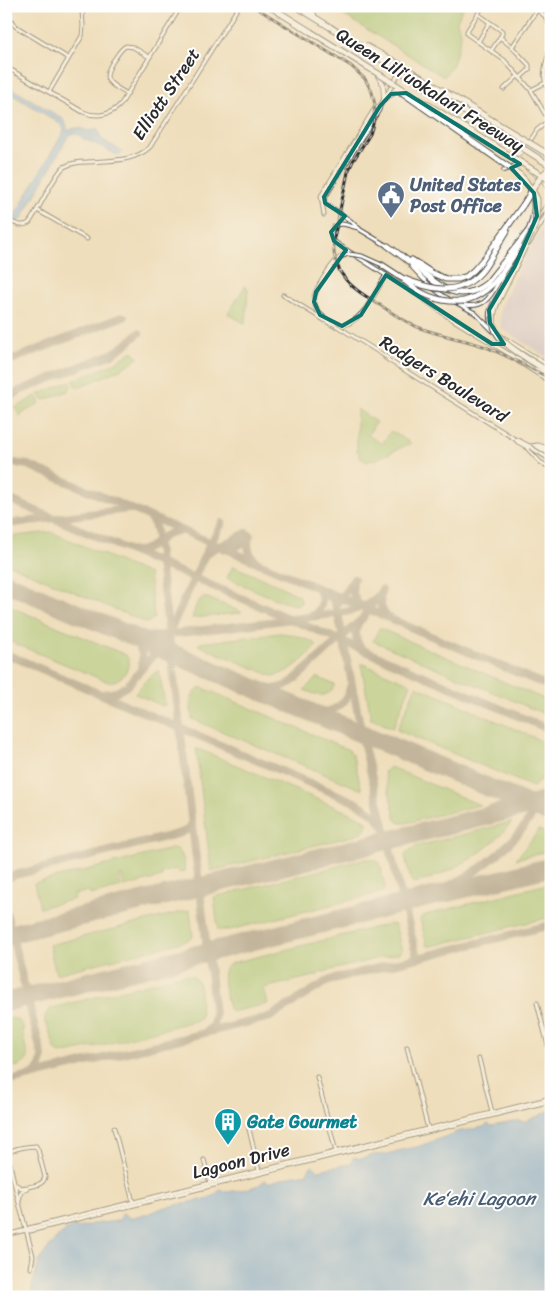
<svg xmlns="http://www.w3.org/2000/svg" width="557" height="1303" font-family="Sriracha,sans-serif">
<style>
.industrial{fill:#ccbfd4}
.green{fill:#9ec773;stroke:#64794f}
.water{fill:#71a7df;stroke:#4e6985}
.lines{fill:none;stroke-linecap:round;stroke-linejoin:round}
.taxiway{stroke:#8d8474;stroke-width:8}
.runway{stroke:#8d8474;stroke-width:19}
.minor-casing{stroke:#484641;stroke-width:5}
.major-casing{stroke:#484641;stroke-width:5.5}
.highway-casing{stroke:#484641;stroke-width:7}
.minor{stroke:#fff;stroke-width:3}
.major{stroke:#fff;stroke-width:4}
.highway{stroke:#fff;stroke-width:5}
.rail-casing{stroke:#2b2b2b;stroke-width:3}
.rail{stroke:#fff;stroke-width:1;stroke-dasharray:4;stroke-linecap:butt}
.minor-bridge-casing{stroke:#484641;stroke-width:5;stroke-linecap:butt}
.highway-bridge-casing{stroke:#484641;stroke-width:7;stroke-linecap:butt}
.minor-bridge{stroke:#fff;stroke-width:3}
.highway-bridge{stroke:#fff;stroke-width:5}
.marked{fill:none;stroke:#0f766e;stroke-width:4;stroke-linejoin:round}
.labels{text-anchor:middle;dominant-baseline:central;stroke-width:4;stroke-linejoin:round;paint-order:stroke}
.street-label{font-size:18px;fill:#2b2b2b;stroke:#fff}
.service-label{font-size:18px;font-weight:bold;fill:#4e5e75;stroke:#fff;text-anchor:start}
.culture-label{font-size:18px;font-weight:bold;fill:#0d838f;stroke:#fff;text-anchor:start}
.water-label{font-size:19px;font-style:italic;fill:#475d73;stroke:#fff}
</style>
<rect width="100%" height="100%" fill="#fff"/>
<filter id="ink" filterUnits="userSpaceOnUse"><feTurbulence type="fractalNoise" baseFrequency=".02" numOctaves="2"/><feDisplacementMap in="SourceGraphic" scale="10" xChannelSelector="R" yChannelSelector="G"/><feConvolveMatrix kernelMatrix="1 2 1 2 8 2 1 2 1" color-interpolation-filters="sRGB"/></filter>
<filter id="wash" filterUnits="userSpaceOnUse"><feTurbulence type="fractalNoise" baseFrequency=".0096" numOctaves="4" result="noise"/><feDisplacementMap in="SourceGraphic" scale="20" xChannelSelector="R" yChannelSelector="G"/><feGaussianBlur stdDeviation="1.12" result="paint"/><feColorMatrix in="noise" values="0 0 0 0 0 0 0 0 0 0 0 0 0 0 0 0 0 1.4 0 .05"/><feComposite in="paint" operator="in"/></filter>
<g filter="url(#wash)">
<rect width="100%" height="100%" fill="#efdebc"/>
<polygon class="industrial" points="551,216 551,360 501,328 500,309 525,256"/>
<g class="green">
<polygon points="329,6 465,6 462,9 457,21 461,36 458,48 453,64 444,77"/>
<polygon points="245,286 248,288 246,322 244,323 228,314"/>
<path d="M133,351L138,358C120,371 99,379 78,387L75,386L74,380L113,364Z"/>
<polygon points="71,381 71,387 68,391 45,400 42,399 39,394"/>
<polygon points="36,396 40,403 23,413 20,416 15,408"/>
<polygon points="357,409 376,422 368,435 382,444 391,431 411,443 373,461 371,460 367,462 359,457 359,452 357,451"/>
<polygon points="51,532 149,574 154,618 147,623 6,563 6,537"/>
<polygon points="233,566 280,586 299,596 301,599 301,603 295,605 280,601 227,578"/>
<path d="M202,598H208L241,612V613L193,618H192C195,611 195,603 202,598Z"/>
<path d="M6,605L126,655L129,661C128,673 121,681 108,682L6,640Z"/>
<polygon points="379,628 544,699 551,703 551,716 542,713 373,641"/>
<path d="M280,633C293,634 307,638 317,645C306,658 289,674 272,676L198,645L200,643Z"/>
<polygon points="361,663 411,684 393,728 371,719"/>
<polygon points="159,670 165,705 163,706 135,694 145,681"/>
<path d="M317,677L335,685C327,700 317,695 304,690L315,679L317,680L316,678Z"/>
<polygon points="416,686 531,736 551,746 551,760 540,781 533,787 397,730"/>
<path d="M201,687L349,750L353,756L362,790L192,719C191,704 188,696 201,687Z"/>
<path d="M196,749L201,750L364,819V821H367C367,828 364,832 357,835L211,871Z"/>
<polygon points="390,767 480,805 406,823 400,823 396,820 384,772"/>
<path d="M512,822C487,853 453,872 416,883L411,881L405,856L408,852L414,847Z"/>
<polygon points="539,830 551,835 551,850 516,859"/>
<path d="M175,848C184,852 184,863 185,871L179,873L177,869L161,873L162,877L124,887L122,875L120,876L121,887L90,895L89,891L73,895L74,899L40,908L34,883Z"/>
<polygon points="366,859 371,859 380,863 385,888 383,892 230,930 218,930 214,897"/>
<polygon points="551,883 551,917 432,946 427,946 420,919 425,915"/>
<polygon points="190,910 193,937 186,941 56,974 49,945"/>
<path d="M389,924L395,925L402,951L399,953L319,973L318,975L264,988L268,1004L235,1011H231L229,1008C226,998 222,982 224,972C225,967 229,965 232,963Z"/>
<polygon points="184,975 194,977 198,982 200,989 201,1015 200,1018 198,1020 103,1045 60,1054 58,1053 55,1049 47,1024 45,1024 45,1016 48,1011 52,1008"/>
<path d="M12,1018C18,1019 22,1023 24,1029L22,1030L28,1058C25,1066 13,1067 6,1069V1019Z"/>
</g>
<g class="water">
<path d="M6,85L62,118L66,124L68,131C74,127 81,127 88,131L97,128L100,134V138L123,152L119,155H117L102,147L83,139L82,137C77,133 72,132 68,137L21,220L19,221L12,218V216L16,213L63,133L64,129L61,124L6,91Z"/>
<polygon points="551,1110 551,1297 32,1297 32,1286 39,1262 45,1252 53,1242 61,1234 71,1227 78,1228 92,1224 117,1221 120,1219 123,1213 130,1218 133,1218 148,1214 162,1208 205,1199 213,1196 221,1189 227,1192 245,1189 259,1185 265,1180 268,1182 271,1182 294,1175 307,1173 311,1166 313,1166 318,1170 350,1164 354,1157 361,1159 373,1155 387,1154 405,1149 417,1147 450,1135 456,1132 483,1127 488,1124 491,1126 518,1121 525,1122"/>
</g>
<g class="lines">
<g class="taxiway">
<polyline points="6,362 119,318 124,317"/>
<polyline points="6,401 19,391 112,354 124,346 139,333"/>
<polyline points="6,462 28,465 551,687"/>
<polyline points="6,498 551,730"/>
<polyline points="149,517 154,524 156,530 215,1014 213,1025 207,1031"/>
<polyline points="6,524 129,509"/>
<path d="M249,536C247,546 248,553 255,560"/>
<path d="M225,549C236,549 243,544 250,535"/>
<path d="M134,551C156,552 161,530 181,531"/>
<polyline points="204,556 210,551 246,533"/>
<path d="M353,581C351,591 353,599 361,606"/>
<path d="M381,592C379,602 381,611 388,618"/>
<polyline points="327,593 334,601 338,613 365,750 417,958"/>
<polyline points="339,601 354,579"/>
<path d="M311,616C322,611 325,599 318,589"/>
<path d="M358,624C354,634 356,643 363,650"/>
<path d="M123,633L136,637H147L334,614C348,612 368,607 378,596"/>
<path d="M127,636C139,644 146,653 141,668"/>
<polyline points="6,654 357,803 374,814 383,825"/>
<path d="M249,686C265,691 279,691 293,681L362,619L382,590"/>
<polyline points="103,694 116,692 127,686 164,643 167,637 207,550 222,523"/>
<path d="M307,711C326,716 347,708 350,687"/>
<polyline points="6,880 10,877 15,875 181,833 189,829 192,822"/>
<path d="M411,901C457,885 491,867 523,828C533,815 542,800 551,786"/>
<path d="M6,912L42,1056C42,1063 40,1070 33,1075"/>
<polyline points="6,1082 270,1017 326,982 333,979 551,925"/>
</g>
<g class="runway">
<polyline points="6,583 551,814"/>
<polyline points="6,935 551,800"/>
<polyline points="6,1002 551,867"/>
</g>
</g>
</g>
<g filter="url(#ink)">
<g class="lines">
<defs>
<g id="minor">
<path d="M12,6C8,14 10,20 15,26L68,58"/>
<polyline points="72,6 82,8 91,6"/>
<polyline points="483,6 467,31 467,34 504,60 531,90 545,83"/>
<polyline points="532,6 545,16 551,29"/>
<polyline points="478,14 502,31 502,34 491,51"/>
<polyline points="500,37 512,47 529,65 529,70 520,78"/>
<path d="M551,40C549,65 537,70 551,95"/>
<polyline points="478,42 489,23"/>
<polyline points="512,47 537,10"/>
<path d="M6,67L83,112C97,118 111,115 121,104L178,11L180,6"/>
<polyline points="504,89 518,76"/>
<polyline points="531,90 545,114"/>
<polyline points="49,92 82,36 83,26 82,8"/>
<path d="M127,94C110,83 100,82 113,61C117,56 120,49 126,46L133,47L149,57"/>
<polyline points="528,144 537,130 551,119"/>
<polyline points="37,210 87,239"/>
<polyline points="324,215 321,196 365,124 375,108 379,106"/>
<path d="M6,219C14,223 21,228 29,223C39,210 53,176 64,167C71,163 79,162 87,162C108,160 133,163 150,147L239,6"/>
<polyline points="536,221 551,199"/>
<path d="M359,228C349,227 342,220 333,227C329,234 332,241 339,245L429,303L447,316L519,360"/>
<polyline points="529,244 551,207"/>
<polyline points="389,247 359,229 351,221 325,203 324,199 379,110 380,106 401,70"/>
<polyline points="518,251 528,235"/>
<path d="M411,266C423,279 434,291 449,299"/>
<polyline points="283,295 334,326"/>
<polyline points="455,302 475,313 493,331 551,367"/>
<path d="M465,305C488,309 492,292 503,275"/>
<path d="M329,321C321,316 314,309 314,299C314,290 331,265 338,259C341,256 345,255 349,254"/>
<path d="M337,326C361,327 375,293 386,275"/>
<path d="M493,330C485,313 491,307 500,292"/>
<polyline points="385,358 518,441"/>
<polyline points="536,369 551,376"/>
<polyline points="527,448 540,462 551,468"/>
<polyline points="537,1003 551,1057"/>
<polyline points="407,1047 428,1129"/>
<polyline points="479,1059 492,1112"/>
<polyline points="317,1077 336,1152"/>
<polyline points="248,1125 259,1171"/>
<polyline points="114,1128 133,1202"/>
<polyline points="204,1160 210,1183"/>
<path d="M15,1184L21,1188C29,1186 43,1187 45,1177L38,1150L36,1146C31,1146 14,1148 10,1152C9,1153 9,1154 8,1156L18,1199L33,1256L31,1268"/>
<polyline points="19,1201 21,1192 27,1188"/>
<polyline points="27,1230 30,1231 551,1101"/>
<polyline points="6,1235 26,1230 29,1228 551,1098"/>
</g>
<g id="major">
<polyline points="302,6 314,14"/>
<polyline points="378,76 383,84 384,99"/>
<polyline points="421,81 551,162"/>
<path d="M384,99C391,94 395,92 403,93"/>
<polyline points="510,156 518,154 525,148"/>
<polyline points="528,169 551,185"/>
<polyline points="504,170 520,164"/>
<polyline points="545,183 550,192 548,202"/>
</g>
<g id="highway">
<polyline points="269,6 311,32"/>
<polyline points="296,6 330,27"/>
<path d="M520,175C537,190 537,211 529,231"/>
<path d="M388,246C398,253 408,261 419,269C440,287 460,305 487,283L530,229"/>
<polyline points="496,249 507,231"/>
<polyline points="412,260 432,273 446,279 459,279 467,276 474,270 487,255 523,205"/>
<polyline points="382,265 402,278"/>
<path d="M464,301C493,293 503,271 518,249"/>
<polyline points="528,359 551,373"/>
<polyline points="519,361 551,381"/>
<polyline points="518,441 527,446 551,454"/>
<polyline points="531,447 538,446 551,450"/>
</g>
</defs>
<use href="#minor" class="minor-casing"/>
<use href="#major" class="major-casing"/>
<use href="#highway" class="highway-casing"/>
<use href="#minor" class="minor"/>
<use href="#major" class="major"/>
<use href="#highway" class="highway"/>
<defs>
<path id="rail" d="M253,6L351,66L365,79L372,92L375,105L373,124L370,134L353,161L348,172L334,238C330,276 355,290 383,307C395,315 407,323 420,328C441,336 464,339 486,347C508,356 530,368 551,379"/>
</defs>
<use href="#rail" class="rail-casing"/>
<use href="#rail" class="rail"/>
<defs>
<g id="minor-bridge">
<polyline points="349,254 362,256 382,265"/>
<polyline points="332,323 388,358"/>
<polyline points="530,447 551,460"/>
</g>
<g id="highway-bridge">
<polyline points="330,27 551,166"/>
<polyline points="311,32 551,181"/>
<polyline points="364,45 397,63 551,156"/>
<polyline points="397,89 520,175"/>
<path d="M523,205C531,193 538,176 551,168"/>
<path d="M402,278C429,289 458,298 481,272C487,265 491,257 496,249"/>
<path d="M405,281C422,296 442,303 464,301"/>
<path d="M528,359C507,345 485,334 496,305L535,226L537,206V199L531,188"/>
</g>
</defs>
<use href="#minor-bridge" class="minor-bridge-casing"/>
<use href="#highway-bridge" class="highway-bridge-casing"/>
<use href="#minor-bridge" class="minor-bridge"/>
<use href="#highway-bridge" class="highway-bridge"/>
</g>
</g>
<path d="M0 0H557V1303H0ZM406,93L520,164L511,168L534,193L537,216L515,266L489,310L490,323L504,344H492L386,275L361,315L342,326L320,315L314,302L316,292L346,250L334,241L331,232L345,216L325,203L324,197L380,106L391,94Z" fill="#efdebc" fill-opacity=".55" fill-rule="evenodd"/>
<path class="marked" d="M406,93L520,164L511,168L534,193L537,216L515,266L489,310L490,323L504,344H492L386,275L361,315L342,326L320,315L314,302L316,292L346,250L334,241L331,232L345,216L325,203L324,197L380,106L391,94Z"/>
<defs>
<symbol id="civic-pin" viewBox="-11 -11 22 30"><path d="M0 17L-7.5 6A9.5 9.5 0 1 1 7.5 6Z" fill="#5c6f8a" stroke="#fff"/><path d="M-.6-6.5H3V-4.5H.6V-3L4-1V1h2V6H-6V1h2V-1L-.6-3ZM-1.2 2.5V6h2.4V2.5Z" fill="#fff"/></symbol>
<symbol id="building-pin" viewBox="-11 -11 22 30"><path d="M0 17L-7.5 6A9.5 9.5 0 1 1 7.5 6Z" fill="#0f9aa8" stroke="#fff"/><path d="M-4-6H4V6H1V3H-1V6H-4ZM-2.5-4.3h1.7v1.8h-1.7ZM.8-4.3h1.7v1.8H.8ZM-2.5-1h1.7V.8h-1.7ZM.8-1h1.7V.8H.8Z" fill="#fff"/></symbol>
</defs>
<g fill-rule="evenodd">
<use href="#civic-pin" x="375" y="179" width="32" height="43"/>
<use href="#building-pin" x="212" y="1106" width="32" height="43"/>
</g>
<g class="labels">
<g class="street-label">
<text transform="translate(430 90) rotate(32)">Queen Liliʻuokalani Freeway</text>
<text transform="translate(166 94) rotate(-56)">Elliott Street</text>
<text transform="translate(444 379) rotate(32)">Rodgers Boulevard</text>
<text transform="translate(241 1161) rotate(-14)">Lagoon Drive</text>
</g>
<g class="service-label">
<text x="410" y="185">United States<tspan x="410" dy="21">Post Office</tspan></text>
</g>
<g class="culture-label">
<text x="247" y="1122">Gate Gourmet</text>
</g>
<g class="water-label">
<text x="479" y="1198">Keʻehi Lagoon</text>
</g>
</g>
<rect width="557" height="1303" fill="none" stroke="#fff" stroke-width="25"/>
</svg>
